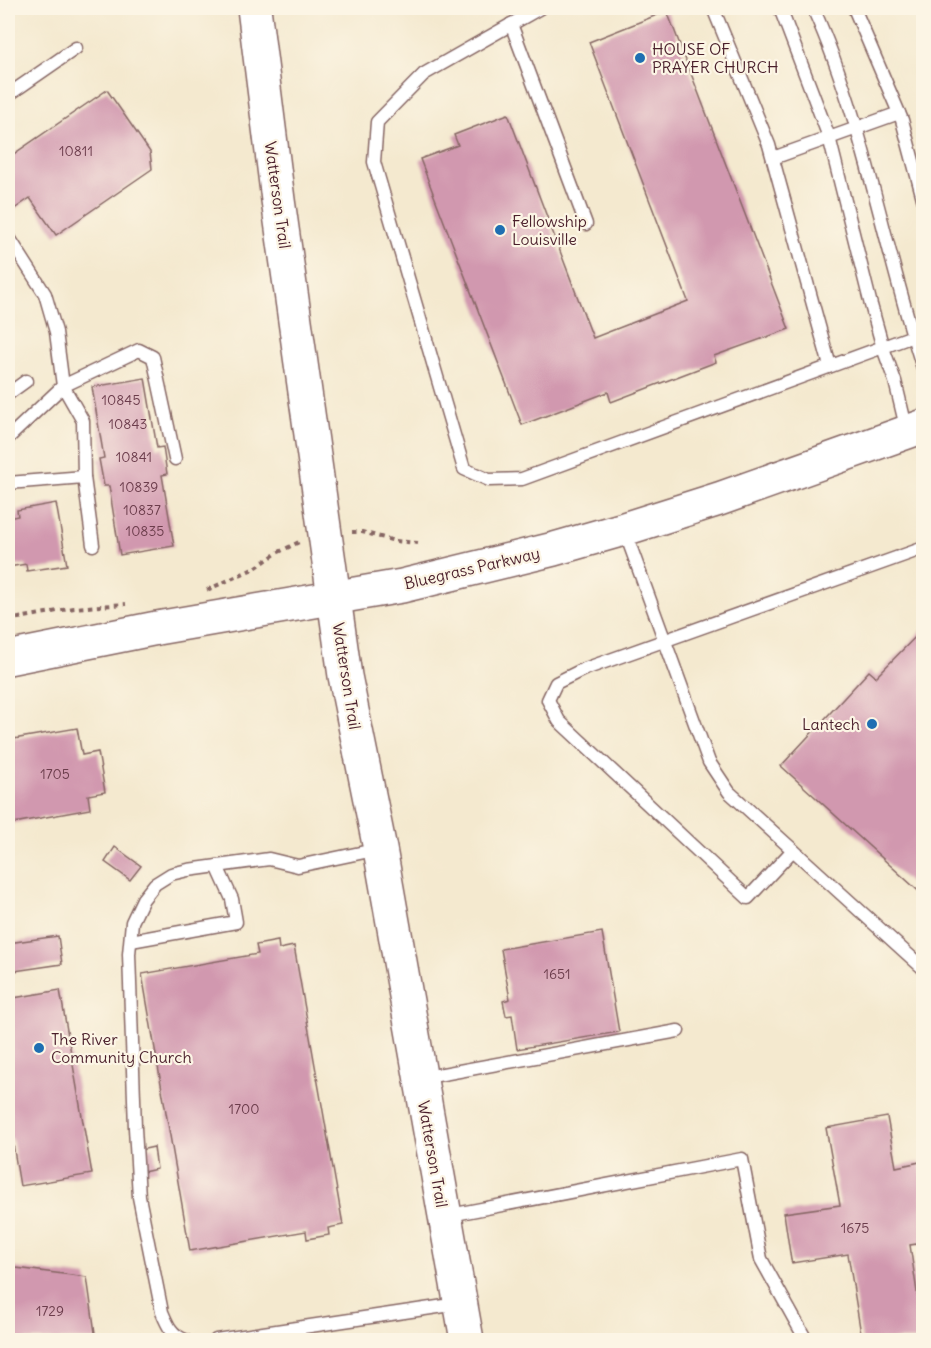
<svg xmlns="http://www.w3.org/2000/svg" width="931" height="1348" font-family="Delius,sans-serif">
<style>
.building{fill:#d198af}
.lines{fill:none;stroke-linecap:round;stroke-linejoin:round}
.lane-casing{stroke:#866664;stroke-width:15}
.secondary-casing{stroke:#866664;stroke-width:36}
.path{stroke:#866664;stroke-width:4;stroke-dasharray:4.5 4.5;stroke-linecap:butt}
.lane{stroke:#fff;stroke-width:12}
.secondary{stroke:#fff;stroke-width:33}
.poi-dot{fill:#1f6fb2;stroke:#fcf5e5;stroke-width:2}
.labels{text-anchor:middle;dominant-baseline:central;stroke-width:4.5;stroke-linejoin:round;paint-order:stroke}
.number-label{font-size:14px;fill:#6c3d4c}
.poi-label{font-size:16px;fill:#4a1f2b;stroke:#fcf5e5;text-anchor:start}
.street-label{font-size:16px;fill:#4a1f2b;stroke:#fcf5e5}
</style>
<rect width="100%" height="100%" fill="#fcf5e5"/>
<filter id="ink" filterUnits="userSpaceOnUse"><feTurbulence type="fractalNoise" baseFrequency=".0167" numOctaves="2"/><feDisplacementMap in="SourceGraphic" scale="12" xChannelSelector="R" yChannelSelector="G"/><feConvolveMatrix kernelMatrix="1 2 1 2 8 2 1 2 1" color-interpolation-filters="sRGB"/></filter>
<filter id="wash" filterUnits="userSpaceOnUse"><feTurbulence type="fractalNoise" baseFrequency=".008" numOctaves="4" result="noise"/><feDisplacementMap in="SourceGraphic" scale="24" xChannelSelector="R" yChannelSelector="G"/><feGaussianBlur stdDeviation="1.35" result="paint"/><feColorMatrix in="noise" values="0 0 0 0 0 0 0 0 0 0 0 0 0 0 0 0 0 1.4 0 .05"/><feComposite in="paint" operator="in"/></filter>
<g filter="url(#wash)">
<rect width="100%" height="100%" fill="#f4e9cf"/>
<g id="blocks">
<g class="building">
<polygon points="667,11 789,329 714,356 716,362 611,402 608,392 522,425 420,159 458,145 454,135 508,114 593,338 688,301 589,42"/>
<polygon points="107,90 150,152 152,169 56,235 30,198 10,212 8,208 8,158"/>
<polygon points="145,378 157,448 163,447 167,474 162,475 174,546 120,555 109,486 104,486 99,459 104,458 92,387"/>
<polygon points="56,503 67,565 27,571 26,564 8,567 8,518 18,516 17,510"/>
<polygon points="924,628 924,896 781,766 869,671 876,677"/>
<polygon points="77,728 82,755 98,752 105,792 88,795 90,809 8,824 8,740"/>
<polygon points="115,847 141,866 130,880 105,862"/>
<polygon points="602,932 619,1032 517,1049 512,1015 506,1016 503,1001 510,999 501,949"/>
<polygon points="58,936 62,964 8,972 8,943"/>
<polygon points="278,941 279,949 294,946 343,1225 328,1228 329,1235 307,1239 306,1231 190,1251 142,974 258,954 256,945"/>
<polygon points="60,990 92,1174 20,1186 12,1138 8,1139 8,999"/>
<polygon points="887,1117 896,1167 920,1162 922,1176 924,1243 910,1245 924,1340 862,1340 848,1254 792,1263 791,1260 784,1213 840,1205 826,1128"/>
<polygon points="154,1147 157,1169 143,1172 140,1150"/>
<polygon points="8,1267 87,1277 96,1340 8,1340"/>
</g>
</g>
</g>
<g filter="url(#ink)">
<use href="#blocks" fill-opacity="0" stroke="#866664" stroke-width="1.5"/>
<g class="lines">
<defs>
<g id="lane">
<polyline points="540,8 424,74 377,122 374,162 464,469 489,480 522,479 924,332"/>
<polyline points="713,8 769,145 830,366"/>
<polyline points="780,8 829,137 871,305 883,348 895,381 907,431"/>
<path d="M813,8C865,123 884,250 924,371"/>
<polyline points="854,8 902,120 924,202"/>
<polyline points="511,24 586,224"/>
<polyline points="8,95 76,48"/>
<polyline points="773,158 899,113"/>
<polyline points="8,236 45,294 56,332 63,386 8,438"/>
<polyline points="8,394 26,381"/>
<polyline points="84,477 83,421 63,386 139,350 153,357 175,459"/>
<polyline points="8,483 84,477 93,545"/>
<polyline points="624,529 709,762 729,792 793,850"/>
<polyline points="924,548 582,670 556,683 548,700 559,721 748,898 793,850 924,969"/>
<polyline points="131,941 236,922 232,899 217,866"/>
<polyline points="421,1078 678,1031"/>
<polyline points="445,1216 742,1159 761,1259 806,1340"/>
<path d="M185,1340C171,1335 167,1324 162,1312L139,1197L135,1128L129,954L132,922L143,899L155,884L171,874L188,870L269,859L298,866L379,849"/>
<polyline points="216,1340 458,1304"/>
</g>
<g id="secondary">
<polyline points="254,8 278,200 345,676 380,849 467,1340"/>
<polyline points="8,658 157,628 402,586 554,549 624,529 719,499 924,426"/>
</g>
</defs>
<use href="#lane" class="lane-casing"/>
<use href="#secondary" class="secondary-casing"/>
<g class="path">
<polyline points="352,532 362,532 395,541 418,543"/>
<polyline points="207,590 255,568 277,553 301,541"/>
<polyline points="8,620 74,608 126,604"/>
</g>
<use href="#lane" class="lane"/>
<use href="#secondary" class="secondary"/>
</g>
</g>
<g class="poi-dot">
<circle cx="640" cy="58" r="6"/>
<circle cx="500" cy="230" r="6"/>
<circle cx="872" cy="724" r="6"/>
<circle cx="39" cy="1048" r="6"/>
</g>
<g class="labels">
<g class="number-label">
<text x="76" y="151">10811</text>
<text x="121" y="400">10845</text>
<text x="128" y="424">10843</text>
<text x="134" y="457">10841</text>
<text x="139" y="487">10839</text>
<text x="142" y="510">10837</text>
<text x="145" y="531">10835</text>
<text x="55" y="774">1705</text>
<text x="557" y="974">1651</text>
<text x="244" y="1109">1700</text>
<text x="855" y="1228">1675</text>
<text x="50" y="1311">1729</text>
</g>
<g class="poi-label">
<text x="652" y="49">HOUSE OF<tspan x="652" dy="18">PRAYER CHURCH</tspan></text>
<text x="512" y="221">Fellowship<tspan x="512" dy="18">Louisville</tspan></text>
<text x="860" y="724" text-anchor="end">Lantech</text>
<text x="51" y="1039">The River<tspan x="51" dy="18">Community Church</tspan></text>
</g>
<g class="street-label">
<text transform="translate(278 195) rotate(82)">Watterson Trail</text>
<text transform="translate(472 568) rotate(-13)">Bluegrass Parkway</text>
<text transform="translate(347 676) rotate(81)">Watterson Trail</text>
<text transform="translate(433 1154) rotate(80)">Watterson Trail</text>
</g>
</g>
<rect width="931" height="1348" fill="none" stroke="#fcf5e5" stroke-width="30"/>
</svg>
